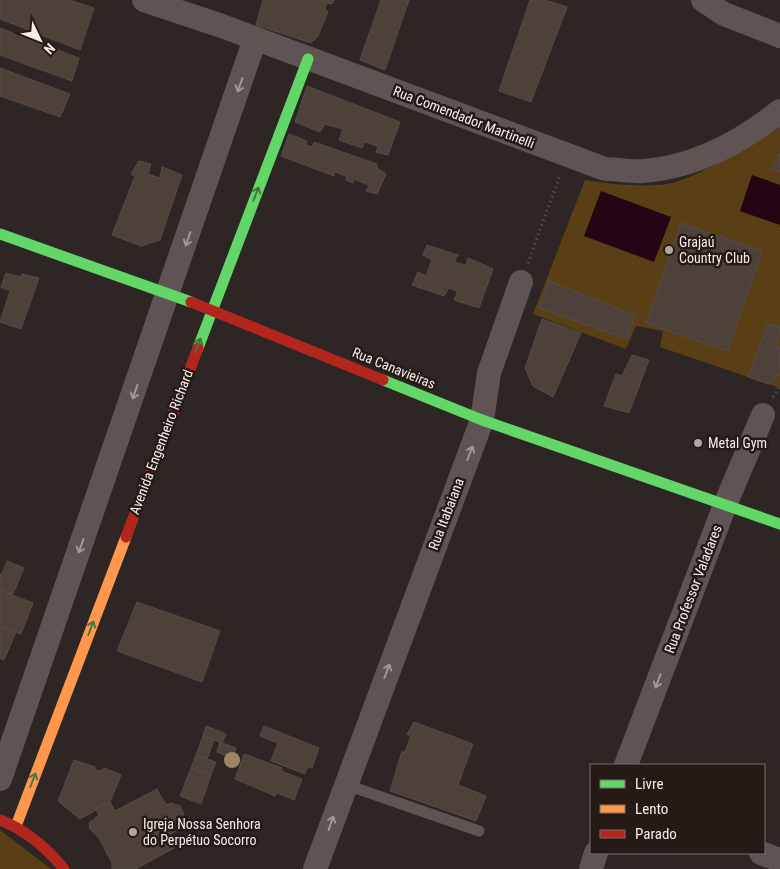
<svg xmlns="http://www.w3.org/2000/svg" width="780" height="869" font-family="'Roboto Condensed',sans-serif">
<style>
.green{fill:#5a3f16}
.water{fill:#230514}
.building{fill:#4e413a;stroke:#534d4a}
.lines{fill:none;stroke-linecap:round;stroke-linejoin:round}
.path{stroke:#645c5b;stroke-width:3;stroke-dasharray:1 4;stroke-linecap:butt}
.lane{stroke:#5f5354;stroke-width:11}
.street{stroke:#5f5354;stroke-width:24}
.fast{stroke:#63d668;stroke-width:11}
.slow{stroke:#ff974d;stroke-width:11}
.jam{stroke:#b3261e;stroke-width:11}
.tree{fill:#9d8465}
.oneway{stroke:#a39898}
.oneway2{stroke:#447840}
.poi-dot{fill:#b0a7a5;stroke:#261a17;stroke-width:2}
.labels{text-anchor:middle;dominant-baseline:central;stroke-width:5;stroke-linejoin:round;paint-order:stroke}
.street-label{font-size:14px;fill:#f6edea;stroke:#261a17}
.poi-label{font-size:14px;fill:#f6edea;stroke:#261a17;text-anchor:start}
</style>
<rect width="100%" height="100%" fill="#2d2624"/>
<g class="green">
<path d="M780,118V388L660,347L663,331L636,326L626,349L533,314L585,180C609,184 653,189 676,182C716,169 748,144 780,118Z"/>
<polygon points="0,830 51,869 0,869"/>
</g>
<g class="water">
<polygon points="752,175 780,185 780,225 740,211"/>
<polygon points="601,191 671,217 654,262 584,236"/>
</g>
<g class="building">
<polygon points="0,0 69,0 94,8 80,50 0,19"/>
<polygon points="263,0 334,0 332,4 327,3 325,9 328,12 318,36 311,43 256,25"/>
<polygon points="381,0 409,0 385,70 360,60"/>
<polygon points="530,0 545,0 567,7 531,102 499,91"/>
<polygon points="0,28 79,58 72,81 0,55"/>
<polygon points="0,68 70,94 60,117 0,96"/>
<polygon points="307,86 400,122 388,155 376,152 378,146 364,142 362,148 339,140 343,129 325,124 320,132 295,122"/>
<polygon points="289,134 307,141 306,145 312,147 314,142 377,164 377,168 386,174 377,194 366,191 369,185 353,179 353,183 346,180 346,176 335,172 334,176 281,156"/>
<polygon points="780,153 780,172 772,169"/>
<polygon points="139,161 151,164 148,174 160,178 162,167 182,175 160,240 141,246 112,235 135,176 131,174"/>
<polygon points="681,223 762,251 727,351 646,323"/>
<polygon points="427,245 458,255 454,262 466,265 468,258 493,269 479,308 454,300 458,292 449,288 444,296 412,285 418,272 426,276 432,260 423,255"/>
<polygon points="6,273 21,277 22,274 39,278 21,329 0,322 10,291 1,287"/>
<polygon points="549,281 635,315 627,339 539,308"/>
<polygon points="542,319 581,333 553,397 533,386 525,368"/>
<polygon points="768,324 780,327 777,347 780,348 780,373 769,384 748,377"/>
<polygon points="632,355 649,360 629,413 604,406 616,374 622,376"/>
<polygon points="7,561 24,568 13,594 0,590 0,574 2,574"/>
<polygon points="0,590 33,603 21,634 0,626"/>
<polygon points="137,602 220,631 202,682 117,651"/>
<polygon points="0,626 16,632 4,660 0,658"/>
<polygon points="414,722 473,744 458,785 486,796 476,821 390,791 402,751 404,753 411,737 407,734"/>
<polygon points="206,726 226,734 222,743 203,736"/>
<polygon points="264,726 319,748 312,768 308,766 305,774 271,761 278,743 260,736"/>
<polygon points="203,736 214,740 207,759 196,755"/>
<polygon points="220,742 236,748 233,758 217,752"/>
<polygon points="244,754 282,768 281,771 302,779 294,800 277,793 275,796 235,779"/>
<polygon points="196,755 216,762 211,775 191,768"/>
<polygon points="74,760 95,767 95,770 101,771 104,768 121,775 110,802 80,819 58,801"/>
<polygon points="191,768 211,775 201,804 180,796"/>
<polygon points="157,789 166,805 171,803 180,806 184,814 181,822 183,826 168,836 174,848 136,869 112,869 112,863 99,838 90,829 89,823 99,815 95,808 110,802 115,811"/>
</g>
<g class="lines">
<g class="path">
<polyline points="528,263 560,175"/>
<polyline points="773,397 780,386"/>
</g>
<polyline class="lane" points="344,784 479,831"/>
<g class="street">
<path d="M144,0L222,26L605,169C618,169 631,172 644,171C694,167 741,142 780,111"/>
<polyline points="703,0 724,14 780,36"/>
<polyline points="626,765 725,505 763,415"/>
<polyline points="0,779 255,39"/>
<polyline points="761,853 780,860"/>
<polyline points="315,869 482,420 489,373 521,282"/>
<polyline points="591,869 596,853"/>
</g>
<g class="fast">
<polyline points="0,234 191,302"/>
<polyline points="198,348 308,59"/>
<polyline points="383,380 482,420 780,524"/>
</g>
<polyline class="slow" points="16,826 126,537"/>
<g class="jam">
<polyline points="191,302 383,380"/>
<polyline points="126,537 198,348"/>
<path d="M0,820C26,830 46,847 64,869"/>
</g>
</g>
<circle class="tree" cx="232" cy="760" r="8"/>
<defs><path id="oneway-shaft" d="M-6 0H5M1.5-3L5.5 0L1.5 3" fill="none" stroke-width="1.6" stroke-linecap="round" stroke-linejoin="round" transform="scale(1.25)"/></defs>
<g class="oneway">
<use href="#oneway-shaft" transform="translate(240 85) rotate(109)"/>
<use href="#oneway-shaft" transform="translate(188 239) rotate(109)"/>
<use href="#oneway-shaft" transform="translate(135 392) rotate(109)"/>
<use href="#oneway-shaft" transform="translate(470 453) rotate(-69)"/>
<use href="#oneway-shaft" transform="translate(81 546) rotate(109)"/>
<use href="#oneway-shaft" transform="translate(387 671) rotate(-69)"/>
<use href="#oneway-shaft" transform="translate(658 681) rotate(111)"/>
<use href="#oneway-shaft" transform="translate(331 823) rotate(-71)"/>
</g>
<g class="oneway2">
<use href="#oneway-shaft" transform="translate(256 194) rotate(-69)"/>
<use href="#oneway-shaft" transform="translate(198 345) rotate(-69)"/>
<use href="#oneway-shaft" transform="translate(91 628) rotate(-69)"/>
<use href="#oneway-shaft" transform="translate(33 780) rotate(-69)"/>
</g>
<g class="poi-dot">
<circle cx="669" cy="250" r="5"/>
<circle cx="698" cy="443" r="5"/>
<circle cx="133" cy="832" r="5"/>
</g>
<g class="labels">
<g class="street-label">
<text transform="translate(464 117) rotate(21)">Rua Comendador Martinelli</text>
<text transform="translate(394 368) rotate(22)">Rua Canavieiras</text>
<text transform="translate(161 442) rotate(-69)">Avenida Engenheiro Richard</text>
<text transform="translate(446 514) rotate(-69)">Rua Itabaiana</text>
<text transform="translate(693 589) rotate(-69)">Rua Professor Valadares</text>
</g>
<g class="poi-label">
<text x="679" y="242">Grajaú<tspan x="679" dy="16">Country Club</tspan></text>
<text x="708" y="443">Metal Gym</text>
<text x="143" y="824">Igreja Nossa Senhora<tspan x="143" dy="16">do Perpétuo Socorro</tspan></text>
</g>
</g>
<rect x="590" y="764" width="175" height="90" fill="#261a17" stroke="#796e6b"/>
<rect x="600" y="780" width="25" height="8" fill="#63d668" stroke="#796e6b"/>
<text x="635" y="789" font-size="15" fill="#f6edea">Livre</text>
<rect x="600" y="805" width="25" height="8" fill="#ff974d" stroke="#796e6b"/>
<text x="635" y="814" font-size="15" fill="#f6edea">Lento</text>
<rect x="600" y="830" width="25" height="8" fill="#b3261e" stroke="#796e6b"/>
<text x="635" y="839" font-size="15" fill="#f6edea">Parado</text>
<g transform="translate(40 40) rotate(133)" stroke="#261a17" stroke-width="4" paint-order="stroke">
<path d="M0-4L9 19L0 12L-9 19Z" fill="#f6edea"/>
<text y="-8" font-size="14" font-weight="bold" text-anchor="middle" fill="#f6edea">N</text>
</g>
</svg>
